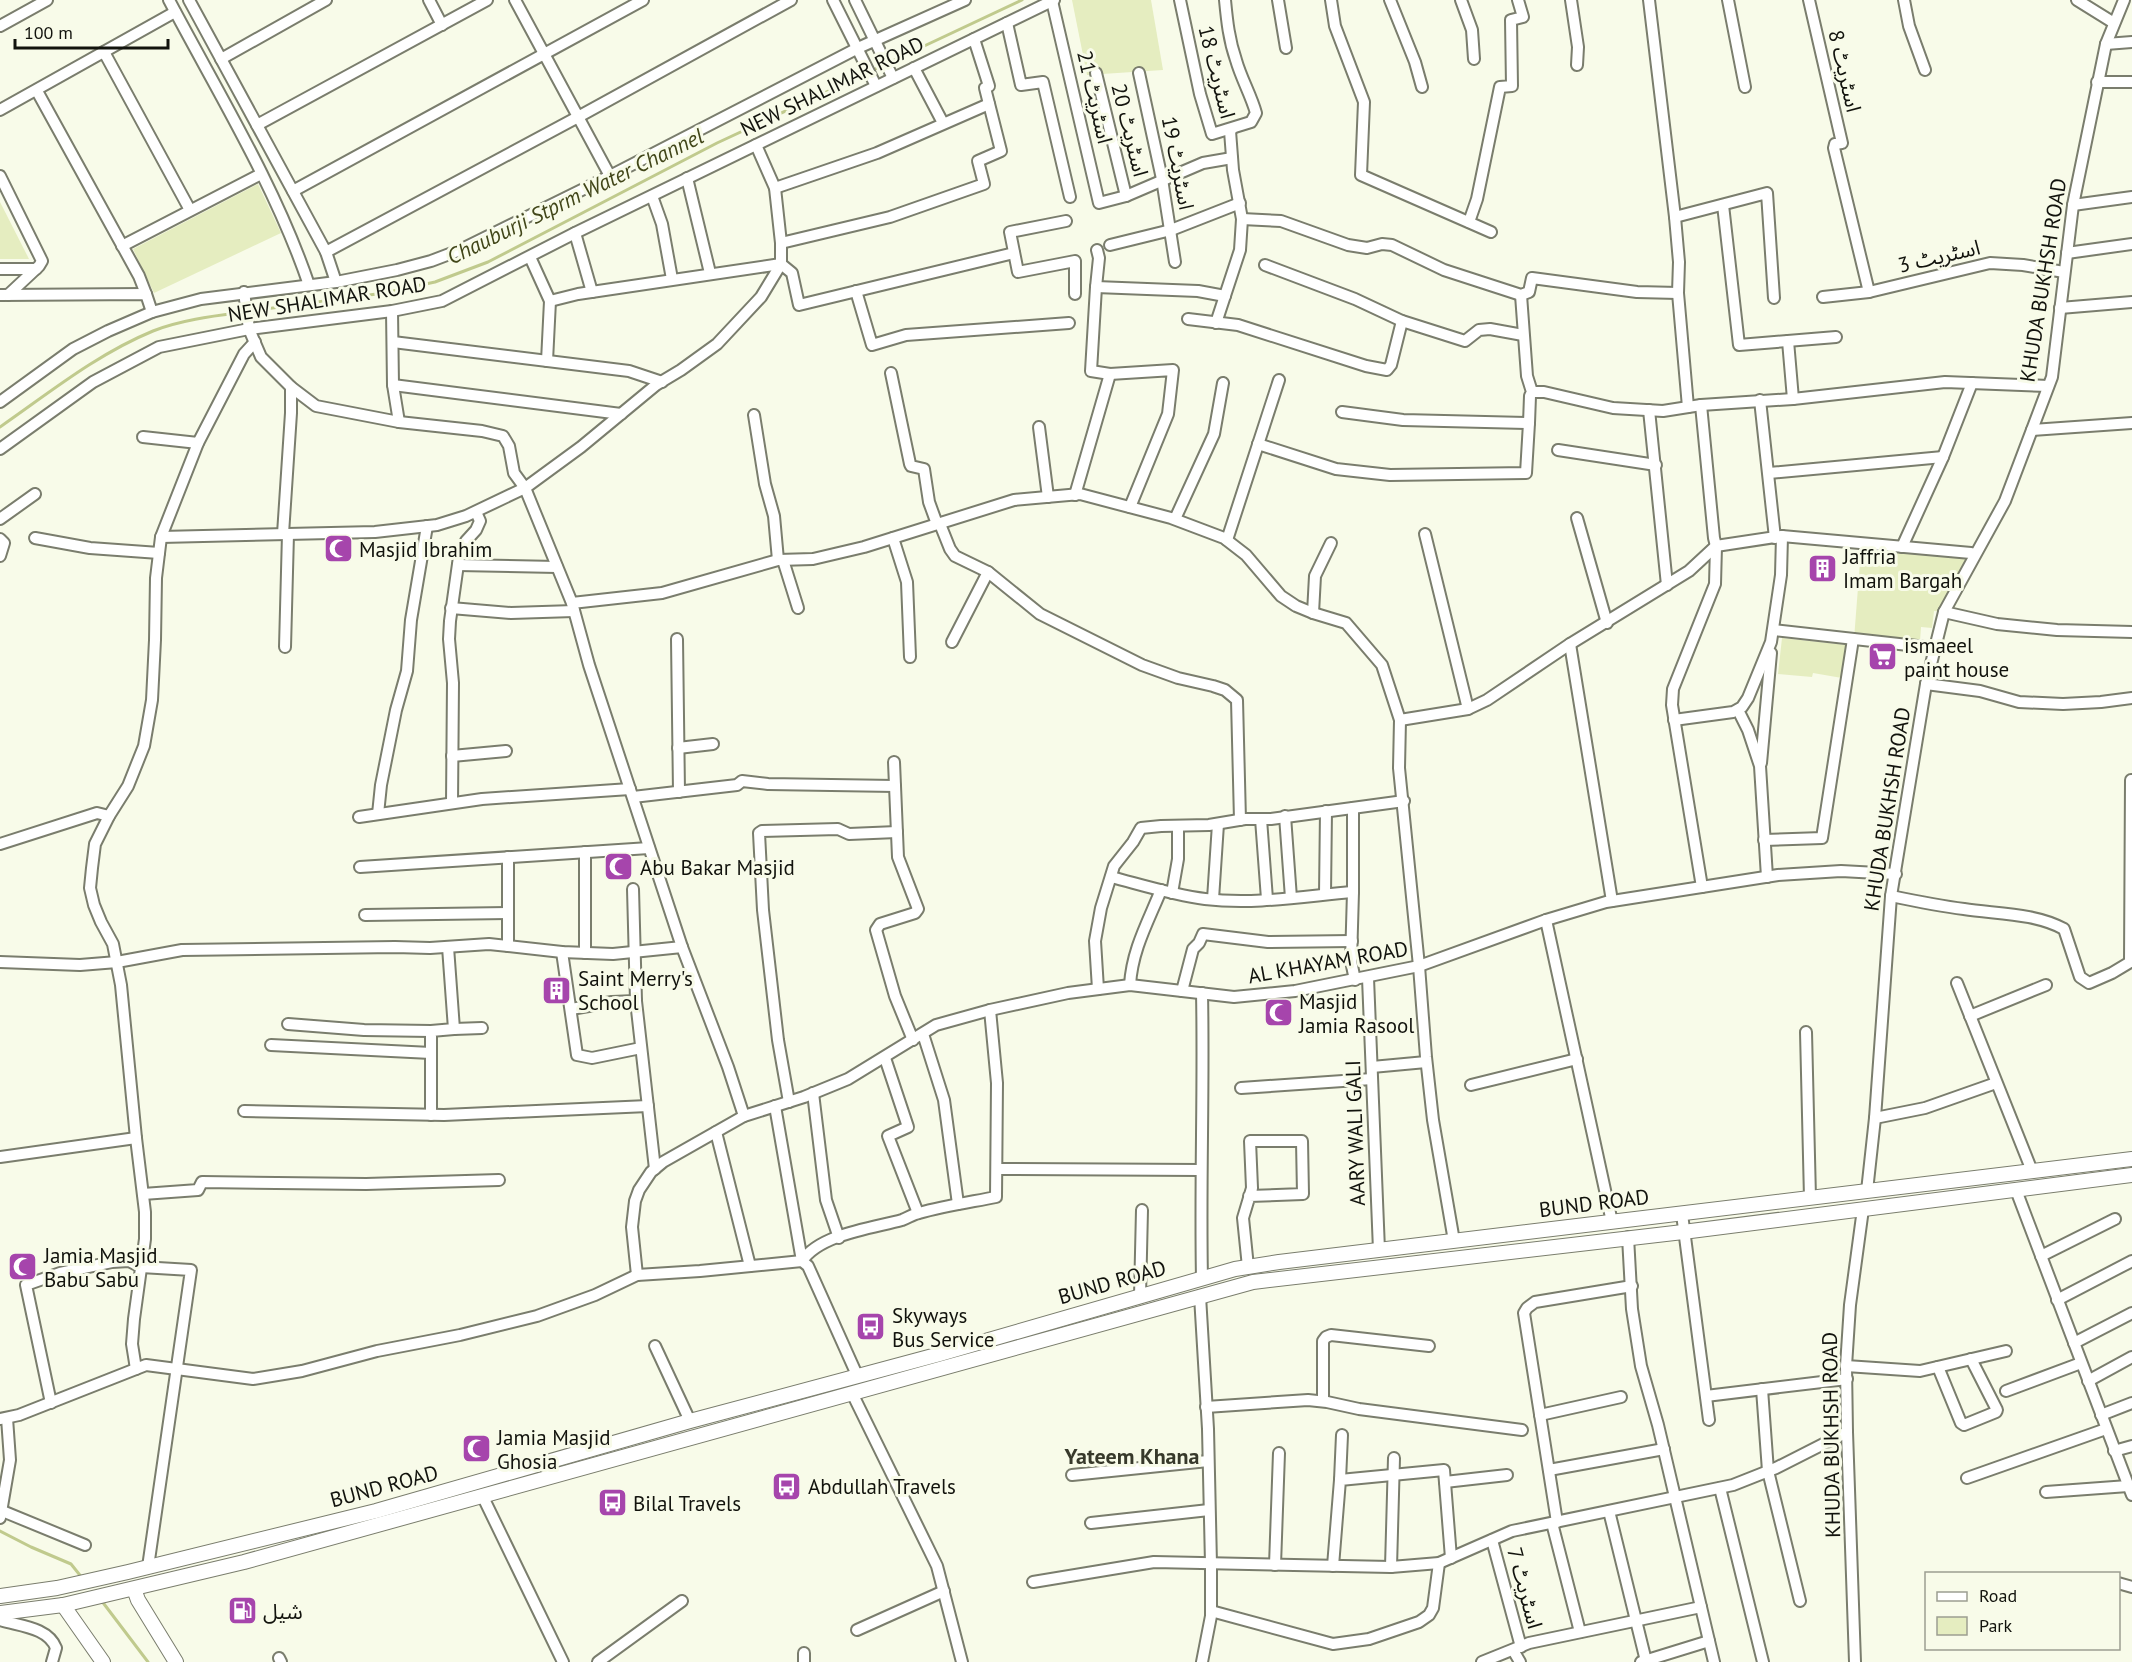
<svg xmlns="http://www.w3.org/2000/svg" width="2132" height="1662" font-family="'PT Sans','Noto Sans Arabic',sans-serif">
<style>
.green{fill:#e5edc0}
.lines{fill:none;stroke-linecap:round;stroke-linejoin:round}
.stream{stroke:#c0ca8d;stroke-width:3}
.minor-casing{stroke:#7a7d6d;stroke-width:14}
.major-casing{stroke:#7a7d6d;stroke-width:16}
.minor{stroke:#fff;stroke-width:10}
.major{stroke:#fff;stroke-width:14}
.labels{text-anchor:middle;dominant-baseline:central;stroke-width:6;stroke-linejoin:round;paint-order:stroke}
.street-label{font-size:21px;fill:#12130d;stroke:#f8fbe9}
.poi-label{font-size:21px;fill:#12130d;stroke:#f8fbe9;text-anchor:start}
.water-label{font-size:22px;font-style:italic;fill:#414619;stroke:#f8fbe9}
.neighbourhood-label{font-size:22px;font-weight:bold;fill:#37392b;stroke:#f8fbe9}
</style>
<rect width="100%" height="100%" fill="#f8fbe9"/>
<g class="green">
<polygon points="1072,0 1151,0 1163,70 1087,75"/>
<polygon points="258,184 281,233 154,293 133,249"/>
<polygon points="0,202 29,259 0,259"/>
<polygon points="1861,549 1973,558 1944,612 1934,611 1932,628 1921,627 1920,641 1854,639"/>
<polygon points="1782,638 1847,645 1842,678 1813,673 1812,677 1778,674"/>
</g>
<g class="lines">
<g class="stream">
<polyline points="871,71 1022,0"/>
<polyline points="251,311 384,293 435,282 488,262 717,143 865,74"/>
<path d="M0,427C49,393 97,354 153,331C181,320 214,316 244,312"/>
<polyline points="0,1531 31,1547 71,1564 83,1579"/>
<polyline points="101,1600 148,1662"/>
</g>
<defs>
<g id="minor">
<path d="M169,0C218,93 275,185 309,285"/>
<polyline points="189,0 326,252 336,282"/>
<polyline points="429,0 442,25"/>
<polyline points="515,0 610,176"/>
<polyline points="833,0 876,86"/>
<polyline points="855,0 893,78"/>
<path d="M1180,0L1200,94L1212,134L1251,122L1256,113C1251,95 1241,78 1236,60C1229,40 1227,21 1225,0"/>
<polyline points="1278,0 1286,48"/>
<polyline points="1331,0 1335,26 1364,102 1361,175 1491,232"/>
<polyline points="1390,0 1415,62 1422,87"/>
<polyline points="1461,0 1472,30 1474,59"/>
<polyline points="1571,0 1578,47 1577,65"/>
<polyline points="1649,0 1675,217 1679,262 1678,293 1688,407"/>
<polyline points="1728,0 1745,87"/>
<polyline points="1809,0 1842,143 1835,144 1834,148 1869,292"/>
<polyline points="1904,0 1909,26 1925,70"/>
<polyline points="2077,0 2114,23"/>
<polyline points="1052,1 1099,203 1126,196 1203,163 1232,158"/>
<polyline points="1007,23 1021,85 1043,82 1070,197"/>
<polyline points="0,26 47,0"/>
<polyline points="2106,44 2132,42"/>
<polyline points="104,52 190,210"/>
<polyline points="221,59 326,0"/>
<polyline points="914,68 943,123"/>
<polyline points="1096,73 1126,196"/>
<polyline points="1139,73 1162,179 1175,262"/>
<polyline points="2097,82 2132,82"/>
<polyline points="37,91 139,276 146,294"/>
<polyline points="0,110 175,12"/>
<polyline points="257,125 487,0"/>
<polyline points="0,176 42,261 39,266 8,295"/>
<polyline points="687,178 710,273"/>
<polyline points="775,188 877,153 989,104"/>
<polyline points="293,191 643,0"/>
<polyline points="652,196 662,224 672,279"/>
<polyline points="1723,205 1739,345 1836,337"/>
<polyline points="2073,205 2132,197"/>
<polyline points="1675,217 1767,193 1774,298"/>
<polyline points="1242,219 1281,221 1348,245 1367,248 1382,244 1392,245 1444,270 1521,295 1529,292 1532,278 1637,292 1678,293"/>
<polyline points="1066,221 1010,232 1018,272 1075,261 1075,294"/>
<polyline points="1469,222 1477,199 1500,87 1512,86 1511,20 1523,17 1518,0"/>
<polyline points="575,233 592,292"/>
<polyline points="781,243 890,217 984,184 978,161 1001,151 985,88 989,86 974,39"/>
<polyline points="1110,245 1171,230 1240,203"/>
<polyline points="122,246 261,174"/>
<polyline points="1097,250 1099,258 1096,287 1091,371 1110,374 1173,370 1168,414 1130,507"/>
<polyline points="326,252 578,117 791,0"/>
<polyline points="2067,253 2132,244"/>
<polyline points="530,257 550,301 547,361"/>
<polyline points="1265,265 1355,299 1402,321 1465,341 1479,330 1490,329 1523,335"/>
<polyline points="0,269 36,269"/>
<polyline points="1096,287 1198,291 1225,296"/>
<polyline points="856,291 872,345 906,335 1069,323"/>
<polyline points="244,292 249,329 261,357 291,387 316,406 399,422 482,431 503,436 509,446 514,473 525,488 572,603 589,665 682,947 728,1067 744,1116"/>
<polyline points="0,295 146,294 152,312"/>
<polyline points="1823,297 1869,292 1990,263 2023,265 2064,272"/>
<polyline points="550,301 578,294 781,264 792,273 799,305 1014,253"/>
<polyline points="2060,308 2132,302"/>
<polyline points="392,311 393,385 399,422"/>
<polyline points="1188,319 1238,325 1366,366 1387,370 1391,365 1402,321"/>
<polyline points="1216,323 1240,250 1242,219 1233,170 1230,131 1232,129"/>
<polyline points="1788,341 1793,399"/>
<polyline points="393,342 629,371 662,382"/>
<polyline points="891,373 910,464 911,466 924,469 929,502 937,524"/>
<polyline points="393,385 621,414"/>
<polyline points="1532,392 1544,392 1613,408 1663,411 1701,405 1793,399 1945,382 2048,386"/>
<polyline points="1760,400 1775,538"/>
<polyline points="0,402 73,349 108,331 152,312 201,299 336,282 397,270 431,261 460,250 610,176 858,48 965,0"/>
<polyline points="1701,405 1714,538 1716,546 1715,584 1673,689 1672,705 1702,887"/>
<polyline points="1649,410 1667,585"/>
<polyline points="1342,412 1403,420 1529,423 1530,396 1532,392 1527,376 1521,295"/>
<polyline points="754,415 765,484 774,516 778,560"/>
<polyline points="1039,427 1048,497"/>
<polyline points="2032,430 2132,423"/>
<polyline points="143,437 198,443"/>
<polyline points="1258,444 1336,469 1390,475 1526,473 1529,423"/>
<polyline points="0,449 93,382 159,347 249,329 392,311 442,301 575,233 1054,0"/>
<polyline points="1558,450 1656,465"/>
<polyline points="1769,473 1943,457"/>
<polyline points="1075,495 1110,374"/>
<polyline points="1577,518 1607,623"/>
<polyline points="0,519 35,494"/>
<polyline points="1175,519 1214,434 1223,383"/>
<polyline points="940,524 950,549 955,556 988,572 1040,614 1142,665 1178,678 1213,686 1225,690 1237,700 1240,820"/>
<polyline points="283,534 291,413 291,387"/>
<polyline points="1425,534 1468,709"/>
<polyline points="161,537 375,532 437,525 466,516 525,488 581,447 656,385 681,370 717,344 761,297 781,264 781,243 775,188 756,145"/>
<polyline points="35,538 90,548 159,553"/>
<polyline points="893,538 907,582 910,657"/>
<polyline points="0,539 4,543 0,556"/>
<polyline points="1227,540 1279,380"/>
<polyline points="1902,547 1943,457 1972,383"/>
<polyline points="783,560 798,608"/>
<polyline points="458,565 557,567"/>
<polyline points="572,603 662,593 778,560 813,559 864,547 1014,500 1080,494 1171,518 1224,538 1246,555 1281,596 1296,606 1313,613 1346,623 1382,665 1400,720 1399,768 1419,966 1426,1057 1433,1120 1454,1241"/>
<polyline points="451,608 511,613 574,611"/>
<polyline points="1944,612 1997,624 2057,630 2132,632"/>
<polyline points="1313,613 1315,576 1331,543"/>
<polyline points="1774,630 1935,648"/>
<polyline points="677,639 679,792"/>
<polyline points="952,642 988,572"/>
<polyline points="1570,644 1612,901"/>
<polyline points="285,647 288,534"/>
<polyline points="1926,684 1980,691 2019,702 2063,704 2101,702 2132,698"/>
<polyline points="1738,710 1748,730 1760,766 1767,877"/>
<polyline points="1400,720 1468,709 1487,700 1570,644 1689,571 1716,546 1782,536 1971,553"/>
<polyline points="1674,720 1733,712 1742,707 1748,698 1771,642 1781,575 1782,536"/>
<polyline points="678,748 713,744"/>
<polyline points="452,756 506,751"/>
<polyline points="894,762 898,857 918,909 915,913 880,924 876,930 895,996 913,1040"/>
<polyline points="1761,763 1771,653"/>
<polyline points="633,797 737,785 742,781 768,784 895,786"/>
<polyline points="452,803 453,683 449,639 450,621 459,557 466,541 476,530 480,521 476,512"/>
<polyline points="1353,808 1353,892 1351,961 1355,980"/>
<polyline points="378,814 381,785 396,710 407,671 411,620 427,526"/>
<polyline points="1285,816 1291,898"/>
<polyline points="359,817 482,799 630,789"/>
<polyline points="1261,819 1267,899"/>
<polyline points="1764,840 1822,838 1853,639"/>
<polyline points="0,844 97,813 109,816"/>
<polyline points="360,867 649,848"/>
<path d="M1111,877C1142,885 1173,895 1205,899C1255,905 1305,896 1353,892"/>
<polyline points="633,889 636,1001 655,1169"/>
<polyline points="1172,893 1178,859 1178,826"/>
<polyline points="1325,894 1326,811"/>
<path d="M1891,896C1915,901 1940,906 1964,909C1996,914 2035,913 2064,929L2080,977L2089,983L2112,973L2132,961"/>
<polyline points="1213,899 1218,824"/>
<polyline points="365,915 508,913"/>
<polyline points="1546,920 1612,1222"/>
<polyline points="508,946 508,857"/>
<polyline points="562,952 577,1055 592,1058 641,1048"/>
<polyline points="585,953 585,852"/>
<polyline points="0,962 80,965 117,962 182,950 395,947 430,948 489,944 562,952 613,954 682,947"/>
<polyline points="2130,962 2131,780"/>
<polyline points="1368,978 1379,1250"/>
<polyline points="1957,983 2032,1171"/>
<path d="M1130,985C1132,950 1148,922 1161,890"/>
<polyline points="1098,989 1095,941 1101,908 1114,866 1133,842 1141,828 1161,826 1209,825 1245,819 1271,819 1404,801"/>
<polyline points="1182,991 1193,949 1199,943 1203,934 1268,942 1352,941"/>
<polyline points="571,1009 612,1002 636,1001"/>
<polyline points="1970,1016 2046,985"/>
<polyline points="288,1024 364,1030 431,1031"/>
<polyline points="454,1029 482,1028"/>
<polyline points="1806,1032 1810,1198"/>
<polyline points="923,1034 944,1100 958,1204"/>
<polyline points="271,1045 431,1053"/>
<polyline points="885,1058 908,1127 888,1136 918,1213"/>
<polyline points="1372,1067 1426,1062"/>
<polyline points="1471,1085 1577,1059"/>
<polyline points="1241,1088 1372,1079"/>
<polyline points="813,1093 826,1200 839,1238"/>
<polyline points="789,1102 778,1040 763,910 759,833 762,831 838,829 849,834 897,832"/>
<polyline points="775,1106 802,1261 808,1266 857,1375"/>
<polyline points="244,1111 444,1115 648,1106"/>
<polyline points="431,1115 431,1031 454,1029 448,947"/>
<polyline points="1875,1118 1925,1108 1996,1083"/>
<polyline points="716,1132 750,1266"/>
<polyline points="0,1157 136,1138"/>
<polyline points="997,1169 1201,1170"/>
<polyline points="2016,1190 2132,1495"/>
<polyline points="1867,1191 1875,1118 1891,896 1926,684 1944,612 2005,501 2052,377 2073,205 2106,44 2124,0"/>
<polyline points="143,1194 198,1190 202,1182 366,1184 499,1180"/>
<polyline points="1682,1214 1709,1420"/>
<polyline points="1628,1237 1632,1309 1641,1366 1658,1425 1714,1662"/>
<polyline points="2041,1256 2115,1219"/>
<path d="M802,1261C820,1234 873,1228 902,1220C908,1218 913,1214 919,1213C944,1206 971,1202 996,1197L997,1083L990,1010"/>
<polyline points="1248,1267 1243,1218 1252,1188 1250,1141 1302,1141 1303,1194 1249,1196"/>
<polyline points="637,1275 632,1227 635,1201 639,1190 651,1172 663,1162 744,1116 804,1097 848,1079 936,1025 990,1010 1068,993 1130,985 1234,997 1295,991 1419,966 1546,920 1606,902 1778,875 1841,871 1896,874"/>
<path d="M1202,1278C1200,1183 1204,1088 1202,993"/>
<polyline points="1140,1296 1142,1210"/>
<polyline points="1200,1296 1208,1429 1211,1564 1211,1616 1202,1662"/>
<polyline points="2057,1300 2132,1261"/>
<polyline points="2074,1343 2132,1313"/>
<polyline points="655,1346 690,1421"/>
<polyline points="1846,1366 1920,1371 2006,1351"/>
<polyline points="1938,1367 1961,1423 1964,1425 1996,1412 1997,1410 1971,1359"/>
<polyline points="136,1369 132,1344 134,1319 145,1239 145,1212 136,1138 121,985 113,944 101,922 94,905 90,888 92,868 95,844 109,816 128,786 144,746 152,700 155,640 156,578 161,537 198,443 244,354 255,342"/>
<polyline points="2088,1381 2132,1357"/>
<polyline points="1762,1389 1768,1471 1800,1601"/>
<polyline points="2006,1391 2081,1363"/>
<polyline points="852,1393 937,1566 962,1662"/>
<polyline points="1706,1396 1847,1379"/>
<polyline points="1323,1401 1323,1341 1326,1337 1331,1335 1429,1346"/>
<polyline points="51,1403 26,1285 60,1273 112,1262 129,1261 141,1267 191,1270 148,1567"/>
<polyline points="1206,1407 1308,1400 1327,1402 1359,1409 1522,1430"/>
<polyline points="1540,1415 1621,1397"/>
<polyline points="2101,1415 2132,1403"/>
<polyline points="0,1419 19,1415 146,1365 253,1379 302,1371 377,1351 460,1335 537,1316 595,1295 637,1275 700,1271 802,1261"/>
<polyline points="2114,1451 2132,1446"/>
<polyline points="1549,1470 1664,1449"/>
<polyline points="1072,1475 1208,1461"/>
<polyline points="1967,1478 2106,1429"/>
<polyline points="1340,1480 1342,1435"/>
<polyline points="1445,1482 1507,1475"/>
<polyline points="1720,1488 1763,1662"/>
<polyline points="2046,1492 2128,1486"/>
<polyline points="482,1495 563,1662"/>
<polyline points="0,1510 85,1545"/>
<polyline points="1609,1511 1646,1661"/>
<polyline points="0,1518 10,1460 7,1418"/>
<polyline points="1557,1522 1524,1313 1527,1308 1535,1302 1632,1286"/>
<polyline points="1091,1523 1209,1510"/>
<polyline points="1552,1523 1580,1632"/>
<polyline points="1492,1540 1521,1647"/>
<polyline points="1275,1565 1279,1453"/>
<polyline points="1333,1566 1340,1480 1444,1470 1451,1558"/>
<polyline points="1391,1567 1394,1458"/>
<polyline points="1033,1582 1154,1562 1391,1567 1439,1563 1512,1531 1733,1485 1776,1468 1847,1432"/>
<polyline points="2118,1583 2132,1587"/>
<polyline points="1211,1611 1333,1644 1369,1639 1419,1622 1429,1615 1433,1608 1439,1563"/>
<path d="M0,1620C19,1626 48,1627 56,1648L52,1662"/>
<polyline points="857,1630 944,1591"/>
<polyline points="1513,1650 1520,1662"/>
<polyline points="279,1658 281,1662"/>
<polyline points="598,1662 682,1601"/>
<polyline points="804,1662 804,1653"/>
<polyline points="1482,1662 1529,1643 1701,1607"/>
<polyline points="1641,1662 1709,1641"/>
<polyline points="1855,1662 1847,1432 1846,1366 1850,1305 1863,1209"/>
</g>
<g id="major">
<polyline points="134,1589 138,1600 176,1662"/>
<polyline points="0,1596 57,1588 128,1572 376,1511 690,1421 940,1354 1235,1269 1279,1262 2132,1159"/>
<polyline points="63,1605 103,1662"/>
<polyline points="0,1613 63,1605 244,1562 1253,1282 1683,1232 2132,1175"/>
</g>
</defs>
<use href="#minor" class="minor-casing"/>
<use href="#major" class="major-casing"/>
<use href="#minor" class="minor"/>
<use href="#major" class="major"/>
</g>
<defs>
<symbol id="mosque-square" viewBox="-11 -11 22 22"><rect x="-9" y="-9" width="18" height="18" rx="4" fill="#a645ac" stroke="#f8fbe9"/><path d="M3.5-4.9A6 6 0 1 0 3.5 4.9A5 5 0 1 1 3.5-4.9Z" fill="#fff"/></symbol>
<symbol id="building-square" viewBox="-11 -11 22 22"><rect x="-9" y="-9" width="18" height="18" rx="4" fill="#a645ac" stroke="#f8fbe9"/><path d="M-4-6H4V6H1V3H-1V6H-4ZM-2.5-4.3h1.7v1.8h-1.7ZM.8-4.3h1.7v1.8H.8ZM-2.5-1h1.7V.8h-1.7ZM.8-1h1.7V.8H.8Z" fill="#fff"/></symbol>
<symbol id="supermarket-square" viewBox="-11 -11 22 22"><rect x="-9" y="-9" width="18" height="18" rx="4" fill="#a645ac" stroke="#f8fbe9"/><path d="M-6-5.5h2.5l.6 2H6L4.5 2H-2.5L-4.4-4H-6ZM-1.5 3.2a1.3 1.3 0 1 0 .1 0ZM3 3.2a1.3 1.3 0 1 0 .1 0Z" fill="#fff"/></symbol>
<symbol id="bus-square" viewBox="-11 -11 22 22"><rect x="-9" y="-9" width="18" height="18" rx="4" fill="#a645ac" stroke="#f8fbe9"/><path d="M-5-6H5V4H4V6H2V4H-2V6H-4V4H-5ZM-3.5-4V0h7V-4ZM-3.5 1.2v1.5H-2V1.2ZM2 1.2v1.5H3.5V1.2Z" fill="#fff"/></symbol>
<symbol id="fuel-square" viewBox="-11 -11 22 22"><rect x="-9" y="-9" width="18" height="18" rx="4" fill="#a645ac" stroke="#f8fbe9"/><path d="M-5.5-6h7V0h2V4h1.3V-2.5L3-4.5l.8-.8L6-3V5H2.5V1h-1V6h-7ZM-4.2-4.7v3.2H.2V-4.7Z" fill="#fff"/></symbol>
</defs>
<g fill-rule="evenodd">
<use href="#mosque-square" x="322" y="532" width="33" height="33"/>
<use href="#building-square" x="1806" y="552" width="33" height="33"/>
<use href="#supermarket-square" x="1866" y="640" width="33" height="33"/>
<use href="#mosque-square" x="602" y="850" width="33" height="33"/>
<use href="#building-square" x="540" y="974" width="33" height="33"/>
<use href="#mosque-square" x="1262" y="996" width="33" height="33"/>
<use href="#mosque-square" x="6" y="1250" width="33" height="33"/>
<use href="#bus-square" x="854" y="1310" width="33" height="33"/>
<use href="#mosque-square" x="460" y="1432" width="33" height="33"/>
<use href="#bus-square" x="770" y="1470" width="33" height="33"/>
<use href="#bus-square" x="596" y="1486" width="33" height="33"/>
<use href="#fuel-square" x="226" y="1594" width="33" height="33"/>
</g>
<g class="labels">
<g class="street-label">
<text transform="translate(1845 71) rotate(77)">اسٹریٹ 8</text>
<text transform="translate(1217 72) rotate(76)">اسٹریٹ 18</text>
<text transform="translate(832 86) rotate(-26)">NEW SHALIMAR ROAD</text>
<text transform="translate(1095 97) rotate(77)">اسٹریٹ 21</text>
<text transform="translate(1130 130) rotate(76)">اسٹریٹ 20</text>
<text transform="translate(1178 163) rotate(79)">اسٹریٹ 19</text>
<text transform="translate(1939 256) rotate(-13)">اسٹریٹ 3</text>
<text transform="translate(2043 280) rotate(-81)">KHUDA BUKHSH ROAD</text>
<text transform="translate(327 299) rotate(-9)">NEW SHALIMAR ROAD</text>
<text transform="translate(1887 809) rotate(-81)">KHUDA BUKHSH ROAD</text>
<text transform="translate(1328 962) rotate(-10)">AL KHAYAM ROAD</text>
<text transform="translate(1355 1133) rotate(-92)">AARY WALI GALI</text>
<text transform="translate(1594 1203) rotate(-7)">BUND ROAD</text>
<text transform="translate(1112 1282) rotate(-16)">BUND ROAD</text>
<text transform="translate(1831 1435) rotate(-91)">KHUDA BUKHSH ROAD</text>
<text transform="translate(384 1486) rotate(-15)">BUND ROAD</text>
<text transform="translate(1525 1588) rotate(75)">اسٹریٹ 7</text>
</g>
<g class="poi-label">
<text x="359" y="549">Masjid Ibrahim</text>
<text x="1843" y="556">Jaffria<tspan x="1843" dy="24">Imam Bargah</tspan></text>
<text x="1904" y="645">ismaeel<tspan x="1904" dy="24">paint house</tspan></text>
<text x="640" y="867">Abu Bakar Masjid</text>
<text x="578" y="978">Saint Merry's<tspan x="578" dy="24">School</tspan></text>
<text x="1299" y="1001">Masjid<tspan x="1299" dy="24">Jamia Rasool</tspan></text>
<text x="44" y="1255">Jamia Masjid<tspan x="44" dy="24">Babu Sabu</tspan></text>
<text x="892" y="1315">Skyways<tspan x="892" dy="24">Bus Service</tspan></text>
<text x="497" y="1437">Jamia Masjid<tspan x="497" dy="24">Ghosia</tspan></text>
<text x="808" y="1486">Abdullah Travels</text>
<text x="633" y="1503">Bilal Travels</text>
<text x="263" y="1611">شیل</text>
</g>
<g class="water-label">
<text transform="translate(575 196) rotate(-26)">Chauburji Stprm Water Channel</text>
</g>
<g class="neighbourhood-label">
<text x="1132" y="1456">Yateem Khana</text>
</g>
</g>
<rect x="1925" y="1572" width="195" height="78" fill="#f8fbe9" stroke="#9c9e91" stroke-width="1.5"/>
<rect x="1937" y="1592" width="30" height="9" fill="#ffffff" stroke="#9c9e91" stroke-width="1.5"/>
<text x="1979" y="1602" font-size="18" fill="#12130d">Road</text>
<rect x="1937" y="1617" width="30" height="18" fill="#e5edc0" stroke="#9c9e91" stroke-width="1.5"/>
<text x="1979" y="1632" font-size="18" fill="#12130d">Park</text>
<path d="M15 39v9h153v-9" fill="none" stroke="#12130d" stroke-width="3"/>
<text x="24" y="39" font-size="18" fill="#12130d" stroke="#f8fbe9" stroke-width="4.5" paint-order="stroke">100 m</text>
</svg>
